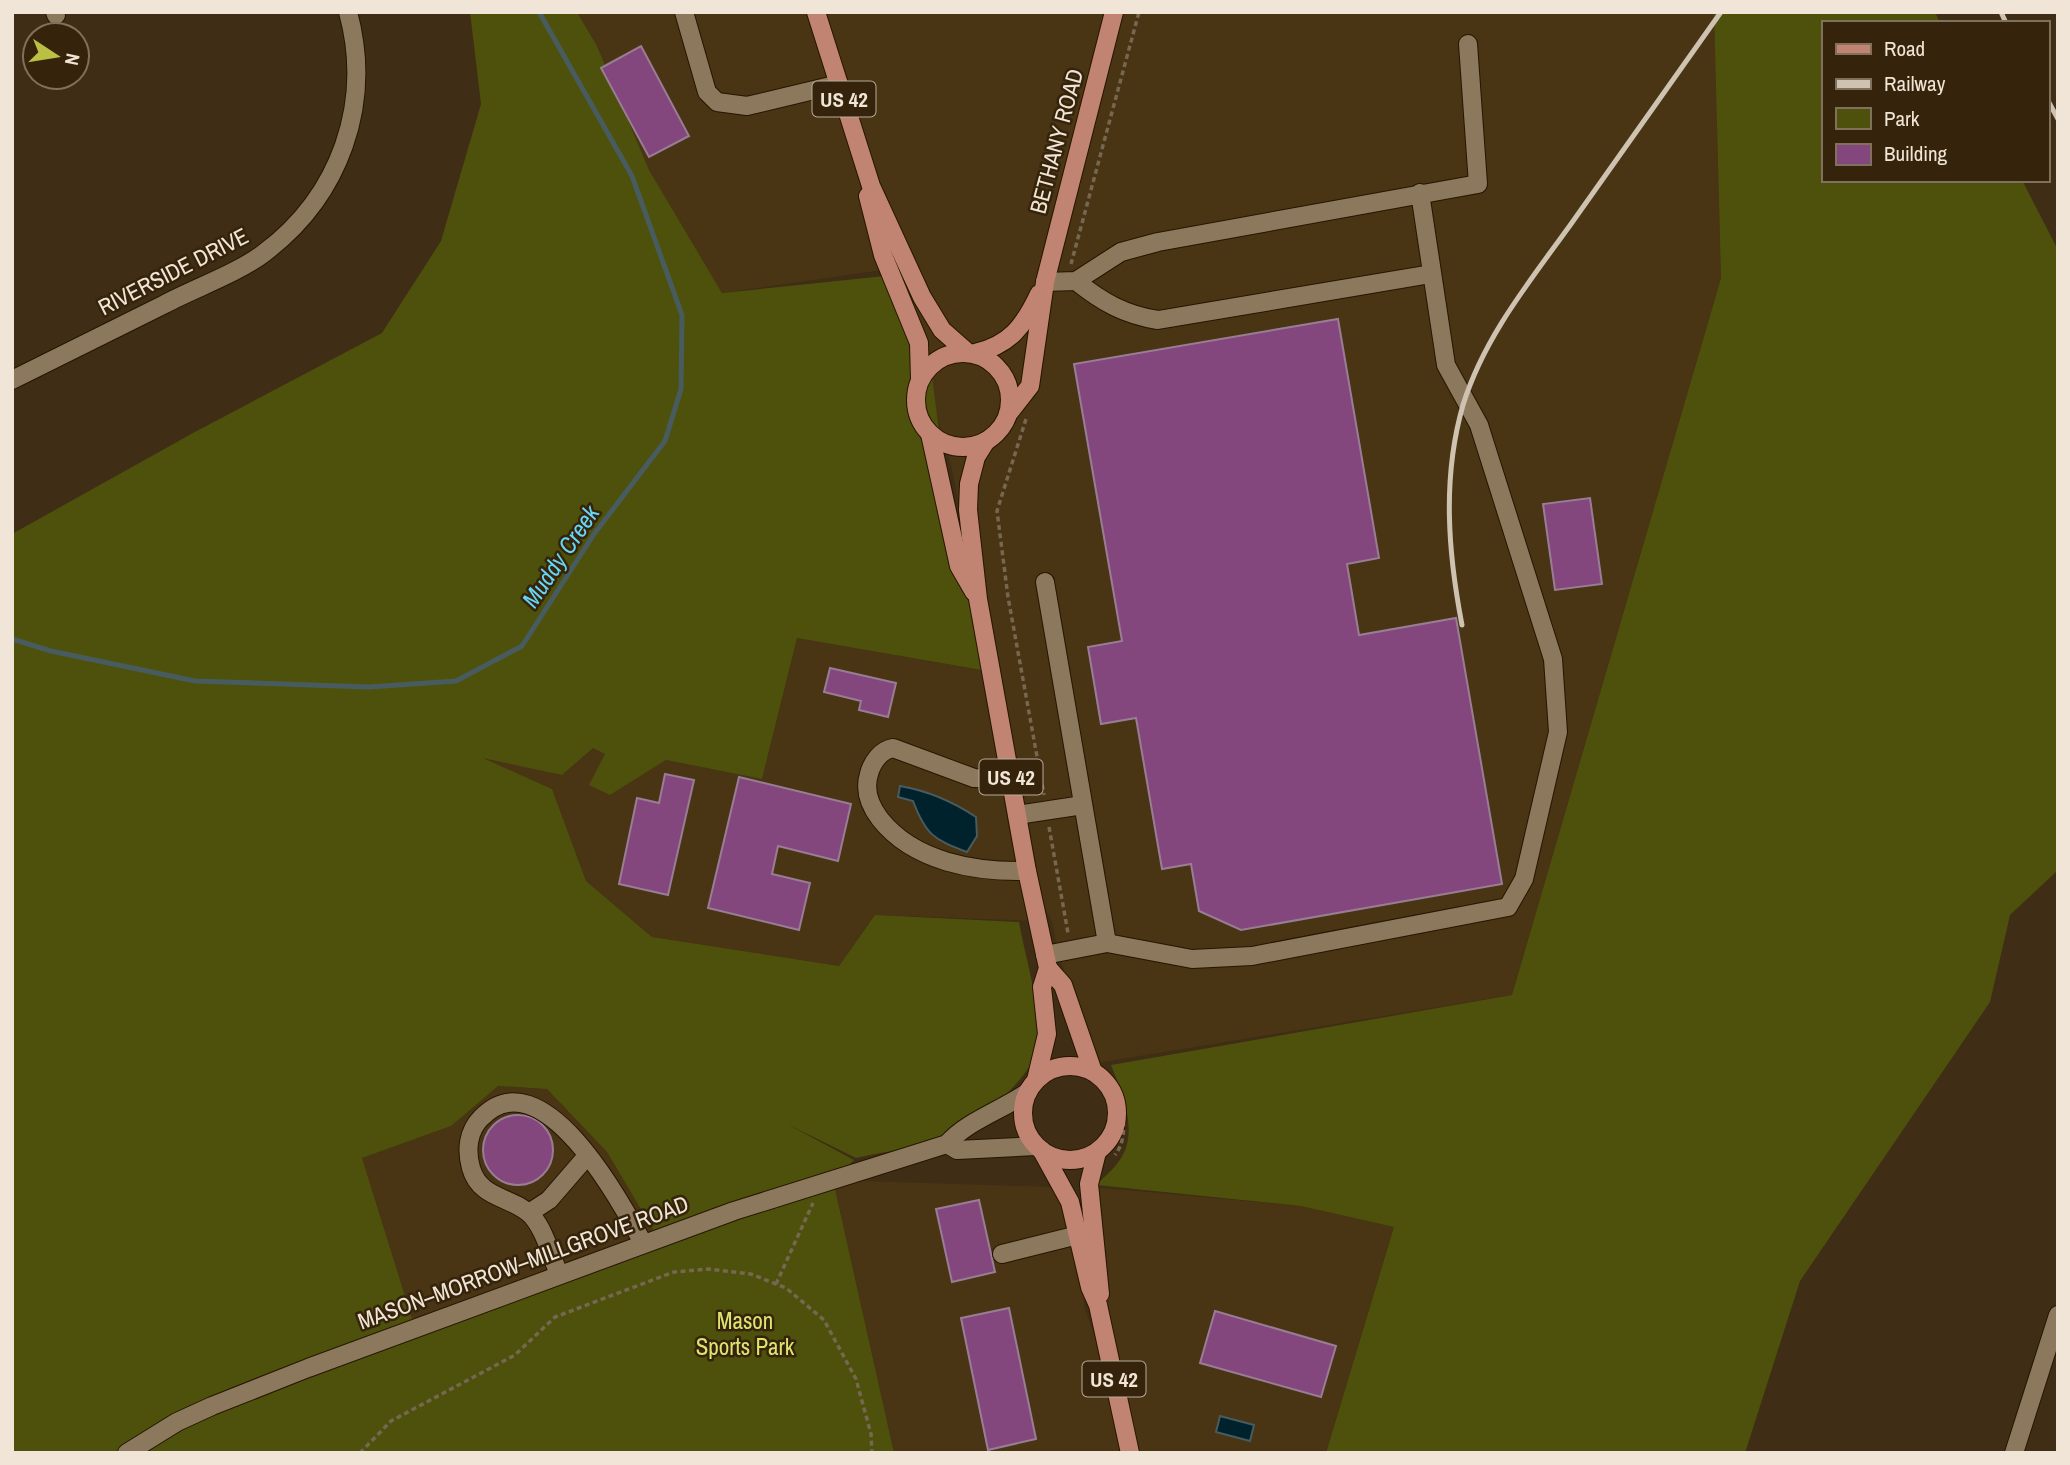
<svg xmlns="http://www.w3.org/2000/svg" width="2070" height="1465" font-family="'Archivo Narrow',sans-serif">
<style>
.built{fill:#493414}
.green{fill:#4d510c;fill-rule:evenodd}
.water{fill:#00222c;stroke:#485c5f;stroke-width:2}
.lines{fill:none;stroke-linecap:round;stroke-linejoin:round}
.stream{stroke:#485c5f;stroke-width:5}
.building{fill:#84477d;stroke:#987d94;stroke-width:2}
.minor-casing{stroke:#251600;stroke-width:20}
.major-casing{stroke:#251600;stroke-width:20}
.path{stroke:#766751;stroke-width:3.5;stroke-dasharray:5 3.5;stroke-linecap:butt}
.minor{stroke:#8c785d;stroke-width:18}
.major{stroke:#c28472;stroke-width:18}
.rail{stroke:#cec2b1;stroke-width:5}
.labels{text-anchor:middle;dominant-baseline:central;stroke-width:5;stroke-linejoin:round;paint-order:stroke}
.shield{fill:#35240b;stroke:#b8ab99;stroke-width:2}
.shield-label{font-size:21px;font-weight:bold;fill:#f0e5d6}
.street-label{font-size:23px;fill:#f0e5d6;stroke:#35240b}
.park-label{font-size:23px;fill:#dde570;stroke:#35240b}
.water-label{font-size:24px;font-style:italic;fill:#66d6f8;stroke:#35240b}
</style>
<rect width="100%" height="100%" fill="#3f2e15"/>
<g class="built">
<polygon points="577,12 1714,12 1721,278 1512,995 1097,1063 1059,956 1052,922 1028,875 1039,921 875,915 839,966 652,937 586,881 552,789 478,756 562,775 593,748 605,754 610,795 666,760 762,779 797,638 992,672 952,469 896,268 722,293 649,170 597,46"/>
<polygon points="497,1086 547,1089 607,1152 658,1238 415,1328 362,1158 451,1126"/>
<polygon points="833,1180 1052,1187 1063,1199 1079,1262 1085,1309 1117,1397 1092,1187 1301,1206 1394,1227 1326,1453 894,1453"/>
</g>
<g class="green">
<path d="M470,12H577L597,46L649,170L722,293L895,275L922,377H932L944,467L993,672L797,638L762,779L666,760L610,795L589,785L605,754L593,748L562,775L483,758L552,789L586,881L652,937L839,966L875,915L1019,922C1026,962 1043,1010 1036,1050C1029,1084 971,1126 940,1138C914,1148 883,1152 856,1158L787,1124L854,1160L833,1180L894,1453H12V534L193,433L382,333L441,241L481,104ZM498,1086L547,1089L607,1152L658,1238L415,1328L362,1158L451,1126Z"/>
<path d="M1714,12H1935L1940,23H1823V180H2022L2058,250V870L2010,915L1990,1002L1800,1281L1745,1453H1326L1394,1227L1301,1206L1096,1185C1104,1177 1113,1170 1119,1161C1140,1133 1122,1093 1111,1065L1512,995L1721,278Z"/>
</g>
<g class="water">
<path d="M900,786C929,791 952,801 976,817L977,836L967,852C933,839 926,835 913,801L898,797Z"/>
<polygon points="1220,1416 1254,1425 1250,1441 1216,1432"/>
</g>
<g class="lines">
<polyline class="stream" points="12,639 51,651 195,681 369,687 456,681 522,646 594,534 665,441 681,389 682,315 632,176 539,12"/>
</g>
<g class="building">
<polygon points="641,46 689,136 649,157 601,68"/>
<polygon points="1338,319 1379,558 1347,564 1359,635 1456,618 1502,884 1241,930 1199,911 1191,864 1162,869 1136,718 1101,724 1088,647 1122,641 1074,364"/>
<polygon points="1590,498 1602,584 1555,590 1543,504"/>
<polygon points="830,668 896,683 888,717 859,710 861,701 824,692"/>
<polygon points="665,774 694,780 668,895 619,884 637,798 659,803"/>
<polygon points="739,777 851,804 838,861 778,846 772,874 810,883 799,930 708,908"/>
<circle cx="518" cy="1150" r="35"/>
<polygon points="979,1200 995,1272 952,1282 936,1209"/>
<polygon points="1009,1308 1036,1439 988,1450 961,1318"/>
<polygon points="1215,1311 1336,1346 1321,1397 1200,1363"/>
</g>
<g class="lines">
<defs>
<g id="minor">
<polyline points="55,12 56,15"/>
<polyline points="684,12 707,92 717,102 747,106 839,84"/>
<path d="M1076,281C1102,302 1125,315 1158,320L1431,274"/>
<polyline points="1045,282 1076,281 1121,252 1158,242 1478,184 1468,44"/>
<path d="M12,380C63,355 114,329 165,304C195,288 238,273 264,253C340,196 373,104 348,12"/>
<polyline points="1045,582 1107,943 1045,955"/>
<path d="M1011,779L974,778L893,748C881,750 872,762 869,774C864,790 870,806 880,819C914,862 975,872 1027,871"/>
<polyline points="1017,815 1083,805"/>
<polyline points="1107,943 1192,959 1252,956 1508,907 1524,879 1558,732 1553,659 1479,425 1446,365 1420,193"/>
<polyline points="947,1144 957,1150 1036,1146"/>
<polyline points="529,1213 549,1200 587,1156"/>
<polyline points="1002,1254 1078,1235"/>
<path d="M559,1274C551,1256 545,1231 532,1216C513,1196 480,1200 471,1168C466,1150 468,1131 481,1118C541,1055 620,1200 643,1243"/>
<path d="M127,1453L177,1422L212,1406L308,1368L734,1211L947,1144C967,1121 1002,1110 1028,1092"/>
<polyline points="2014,1453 2058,1315"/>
</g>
<g id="major">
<polyline points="816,12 871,186 922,297 942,330 967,352"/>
<polyline points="868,196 883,255 919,343 920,379"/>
<circle cx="963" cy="400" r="47"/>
<path d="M975,353C1010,345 1024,326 1039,294"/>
<polyline points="1008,414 1030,386 1045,282 1114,12"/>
<polyline points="930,434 959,566 974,592"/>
<polyline points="986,441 976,457 969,484 968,510 978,599 1027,871 1048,968 1042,987 1047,1034 1036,1080"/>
<polyline points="1048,968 1063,985 1092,1069"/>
<circle cx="1070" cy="1113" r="47"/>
<polyline points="1042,1151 1070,1202 1090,1287 1098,1305 1130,1453"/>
<polyline points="1097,1152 1089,1184 1100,1294"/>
</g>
</defs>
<use href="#minor" class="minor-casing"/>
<use href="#major" class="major-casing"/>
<g class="path">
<polyline points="1071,264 1139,12"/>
<polyline points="1026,419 997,511 1008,597 1044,795"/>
<polyline points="1049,827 1068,933"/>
<path d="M1106,1074C1121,1094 1132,1134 1115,1155"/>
<polyline points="776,1284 813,1203"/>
<polyline points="360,1453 391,1421 515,1355 555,1317 674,1272 709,1269 751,1274 786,1288 824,1320 856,1379 871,1434 872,1453"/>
</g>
<use href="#minor" class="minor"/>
<use href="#major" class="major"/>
<g class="rail">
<polyline points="2001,12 2006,23"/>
<polyline points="2047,99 2058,119"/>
<path d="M1462,625C1448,552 1442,478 1463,405C1484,337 1530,281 1571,224C1621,153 1671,83 1721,12"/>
</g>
</g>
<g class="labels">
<g class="shield">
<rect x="812.5" y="81.5" width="63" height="35" rx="5"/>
<rect x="979.5" y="759.5" width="63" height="35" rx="5"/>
<rect x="1082.5" y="1361.5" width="63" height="35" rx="5"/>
</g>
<g class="shield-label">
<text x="844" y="99">US 42</text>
<text x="1011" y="777">US 42</text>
<text x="1114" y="1379">US 42</text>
</g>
<g class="street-label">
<text transform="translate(1056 141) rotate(-75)">BETHANY ROAD</text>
<text transform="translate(173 271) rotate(-27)">RIVERSIDE DRIVE</text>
<text transform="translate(523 1262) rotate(-20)">MASON–MORROW–MILLGROVE ROAD</text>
</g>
<g class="park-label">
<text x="745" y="1320">Mason<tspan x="745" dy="26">Sports Park</tspan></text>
</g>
<g class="water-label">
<text transform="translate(560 556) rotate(-56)">Muddy Creek</text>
</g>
</g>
<rect width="2070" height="1465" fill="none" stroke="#f0e5d6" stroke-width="28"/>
<rect x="1822" y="21" width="228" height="161" fill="#35240b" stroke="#80715c" stroke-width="2"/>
<rect x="1836" y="44" width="35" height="10" fill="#c28472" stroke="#80715c" stroke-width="2"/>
<text x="1884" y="56" font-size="21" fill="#f0e5d6">Road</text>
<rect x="1836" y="79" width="35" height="10" fill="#cec2b1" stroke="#80715c" stroke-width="2"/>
<text x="1884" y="91" font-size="21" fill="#f0e5d6">Railway</text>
<rect x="1836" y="108" width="35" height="21" fill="#4d510c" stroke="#80715c" stroke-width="2"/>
<text x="1884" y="126" font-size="21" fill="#f0e5d6">Park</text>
<rect x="1836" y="144" width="35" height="21" fill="#84477d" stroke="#80715c" stroke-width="2"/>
<text x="1884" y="161" font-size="21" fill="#f0e5d6">Building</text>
<g transform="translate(56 56) rotate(102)"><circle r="33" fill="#35240b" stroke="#80715c" stroke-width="2"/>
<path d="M0-5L12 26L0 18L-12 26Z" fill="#bbc044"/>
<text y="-10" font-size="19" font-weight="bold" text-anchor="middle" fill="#f0e5d6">N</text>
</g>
</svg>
